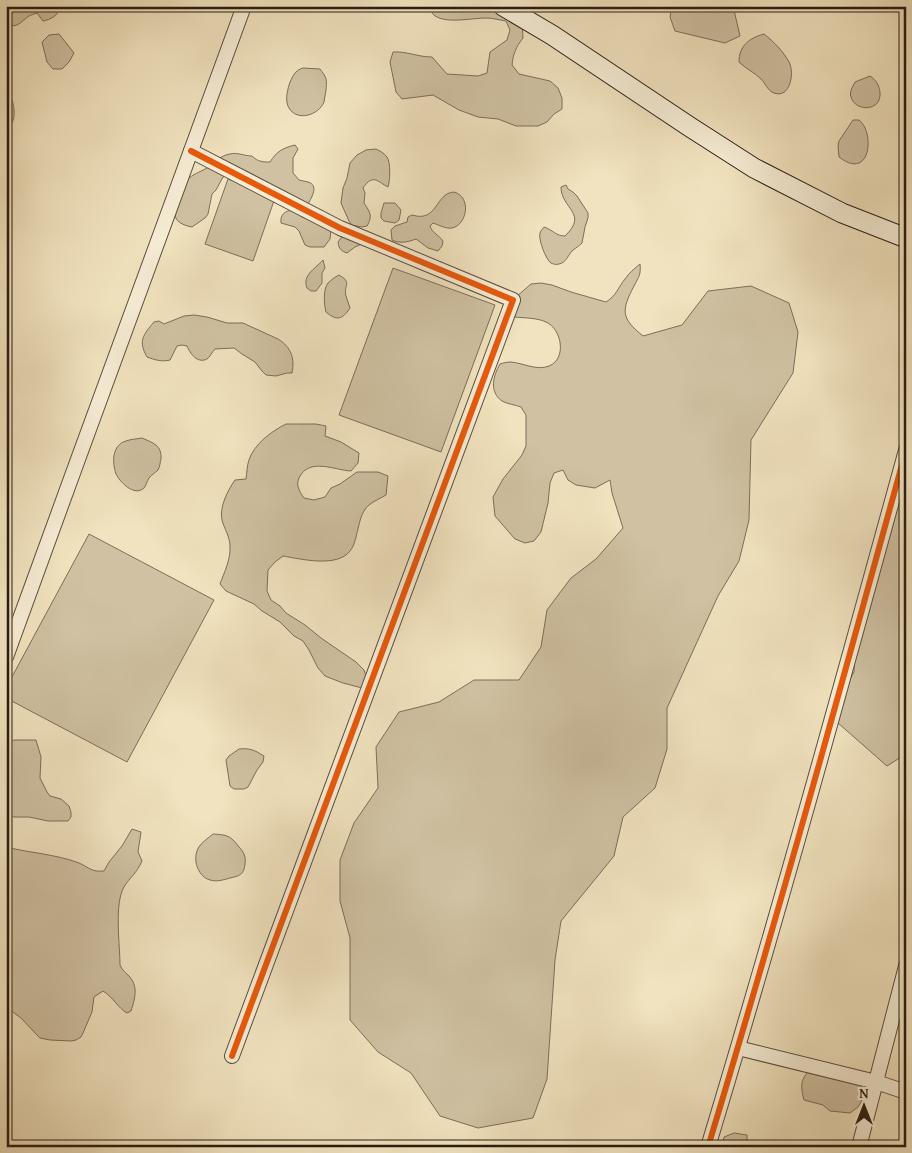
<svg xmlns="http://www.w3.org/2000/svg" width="912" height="1153" font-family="'Gentium Book Plus',serif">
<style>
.green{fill:#cfc1a2;stroke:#7c6e5a}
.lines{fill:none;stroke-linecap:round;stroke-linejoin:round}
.street-casing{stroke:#5a4e3e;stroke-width:16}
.secondary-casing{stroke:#281c13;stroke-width:21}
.street{stroke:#f6edd5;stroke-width:14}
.secondary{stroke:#f6edd5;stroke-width:19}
.cycleway-casing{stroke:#f6edd5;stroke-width:9}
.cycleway{stroke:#e8590c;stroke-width:6}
</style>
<rect width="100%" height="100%" fill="#f1e3bf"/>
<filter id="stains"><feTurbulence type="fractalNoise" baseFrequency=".004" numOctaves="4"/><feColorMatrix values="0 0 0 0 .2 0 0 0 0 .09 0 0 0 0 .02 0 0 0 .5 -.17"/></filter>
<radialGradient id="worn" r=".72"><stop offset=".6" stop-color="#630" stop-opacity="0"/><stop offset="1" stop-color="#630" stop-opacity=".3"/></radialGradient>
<g class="green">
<path d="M6,6H60C59,16 51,19 43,21L37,13C34,14 31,15 29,16C20,22 18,29 6,24Z"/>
<path d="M428,6H502L522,19L523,38C516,47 513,54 512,65L519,74L550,81L558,88L562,98V109L554,114L547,122L538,126H516L498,119L478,117L459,110L433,95L402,99L396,92L390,62L393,52C406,51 418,57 432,57L447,74L478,76L487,73L490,52L507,40L510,30L506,21C499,20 493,18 486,18C472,18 447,24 435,16C432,14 430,9 428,6Z"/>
<polygon points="672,6 730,6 734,10 740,36 725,43 675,31 670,17"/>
<polygon points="59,34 74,53 69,62 62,69 53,69 47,62 42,42 49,35"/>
<path d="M764,34C774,42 783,51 789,62C795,73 790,99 774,93C768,91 765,83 761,79C754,72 746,69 739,62C739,46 749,38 764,34Z"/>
<path d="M303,68L320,69C322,72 325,75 326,79C327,82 326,87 326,90C325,94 325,98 324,102C319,115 297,122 289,108C285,102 287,92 289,85C292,77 295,70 303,68Z"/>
<path d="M870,76C876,80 879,85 880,92C882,112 855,112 851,97C849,92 853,86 855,82Z"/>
<path d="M6,95L11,96C15,109 17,121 6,131Z"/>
<path d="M853,120H859C875,132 871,182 839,157L838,146L839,141Z"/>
<path d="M295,145L298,149L293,158V173L299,180C302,181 305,181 308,182C319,185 312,197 308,204L227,175L223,177L216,190L212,194L208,214L205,218L192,227C170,223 172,210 180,193C182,189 184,183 187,180C193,174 200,172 207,168C214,163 221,155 230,154C237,152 245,156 252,156C258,162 263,162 270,162C277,151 283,148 295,145Z"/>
<path d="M376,149C380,151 384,153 387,157C391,163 390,181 388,187C378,182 373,173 363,188L365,193L364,203C370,212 373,216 367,226L362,227L352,225L349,221L341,203L343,188L347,178L350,163L357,155L366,150Z"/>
<polygon points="228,179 276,195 253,261 205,244"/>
<path d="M566,185L568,189L573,192L577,196L588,213V218L585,227L582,243C579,246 576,248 573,250C568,255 566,263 559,264C556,265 553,264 551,263C546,260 538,239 540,233C541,230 542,230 544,227C553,230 556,236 565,236C589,213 561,209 561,187Z"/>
<path d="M454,192C472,197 467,225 452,228C446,229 439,225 433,223L430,226C432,233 439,235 443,241L442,246L438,251L428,248L416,239C408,242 400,244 392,240L391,230L395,226L407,222L408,217L412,215C438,223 435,193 454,192Z"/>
<polygon points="384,203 395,203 401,210 399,220 395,223 384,221 381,218 381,213"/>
<path d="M293,210L302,217L322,223L331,229L330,239L324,247H310L305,245L299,231L295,227L281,223C280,214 285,211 293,210Z"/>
<path d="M344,234L364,243L355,247L347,253C341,251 339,249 338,242Z"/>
<path d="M323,260L325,268L322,273V283L316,291H311L307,288C302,275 315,269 323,260Z"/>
<path d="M640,264C641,275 639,276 634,286C621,311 621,318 643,336L682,325L708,291L751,286L789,303L798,332L793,373L751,440L749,520L739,561L718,596L667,708V749L655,788L623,817L614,856L561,921L555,960L547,1079L533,1118L478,1128L440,1116L411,1073L378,1052L350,1020V938L340,901V860L354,823L378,788L376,747L399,712L439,702L474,680H519L541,647L547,610L571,578L596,559L623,528L612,493L610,480L595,488L576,485L568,480L563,470L554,473L550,483L548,503L541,532L534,541L525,543L515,539L495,516L493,497L503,479L522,455L526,446V415L521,407C516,405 507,404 502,401C489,392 493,376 500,364C503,363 507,362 511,362C523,363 537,371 549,366C567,359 562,329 546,322C538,318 525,318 515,317L516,297L531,284L541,283L552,285L571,292L606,302C617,295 617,289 625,279C629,273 634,269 640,264Z"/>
<polygon points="393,268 495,305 441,452 339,415"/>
<path d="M339,275C353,283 343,285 346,296C347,300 349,304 350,308C342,320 337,321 326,312C324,304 323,289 328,283C331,280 335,277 339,275Z"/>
<path d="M194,315L207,317L227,323H243L278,339C291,347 295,358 292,373H287L276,376L266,375L262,371L255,362L242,354L234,348L215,349C212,352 210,357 207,359C197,364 190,353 187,346L182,345L177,346L170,360C162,362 155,360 147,357C138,341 143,335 154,322L159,321L164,324L184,316Z"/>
<path d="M286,424H316L326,426L325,436L341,442L359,453L358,463L351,471C334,470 311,458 300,476C295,484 299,491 304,498L314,500L325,497L331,488L340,484L357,472H378L388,476L386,495C381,498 374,501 369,505C362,511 360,520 358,529C356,536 355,545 350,551C337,568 301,559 283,556L275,562L268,570L267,591L271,600L280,606L286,613L305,625L321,638L356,662L364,670L367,679L362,688L343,683L325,676L318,668L309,650L303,641L294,636L280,622L262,611L254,604L226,591L220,584C224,573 231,559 230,546C230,537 224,528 222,520C219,507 228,490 235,480L246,479C247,473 247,465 249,460C254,444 272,431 286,424Z"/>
<path d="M142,438C153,443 162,445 161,459C160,462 160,467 158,470C155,473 151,475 149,478C147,481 146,486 144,488C134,497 120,482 116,474C112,462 112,445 126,441C131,439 137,439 142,438Z"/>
<polygon points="906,477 906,754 887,766 830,716 854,672 855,637"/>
<polygon points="89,534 214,600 127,762 6,698 6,688"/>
<polygon points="15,740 36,740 41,757 40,778 47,792 50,796 61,799 69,806 71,812 71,817 68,821 48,821 29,817 14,817 6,814 6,745 10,741"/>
<path d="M239,749C251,748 254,750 264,756L263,762L257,770L248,787L244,789H234L230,786L226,760L229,756Z"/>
<path d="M132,829L141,832L138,852L142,861C137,873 130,877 124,887C114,904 120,945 120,965C122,970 124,971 128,975C139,986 135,998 131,1011L127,1013C118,1008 113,997 103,991L94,997L92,1012L83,1033L81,1037L76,1040L71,1041L50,1040L40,1038L36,1034L21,1018L6,1007V847C30,853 55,854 79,863C90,868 91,872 104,871L109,862L122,846Z"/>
<path d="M213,834C227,835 230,835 239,847C244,852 246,857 245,864C244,875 239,876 230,878C223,880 217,882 210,880C199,877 193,862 197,851C199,844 207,839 213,834Z"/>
<path d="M814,1065L859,1080L864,1089L863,1099L858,1107L850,1113L830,1111L823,1105L804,1100C799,1082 802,1078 814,1065Z"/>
<polygon points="734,1133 747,1135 747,1147 722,1147 724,1137"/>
</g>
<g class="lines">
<defs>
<g id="street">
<polyline points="191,151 340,228 513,300 232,1056"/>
<polyline points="6,657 73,473 244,6"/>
<polyline points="738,1048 876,1082 906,1092"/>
<path d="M708,1147C778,916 842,683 906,450"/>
<polyline points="859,1147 906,966"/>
</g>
<polyline id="secondary" points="503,6 552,35 690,127 754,168 842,213 906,238"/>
</defs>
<use href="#street" class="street-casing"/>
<use href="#secondary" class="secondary-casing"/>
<use href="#street" class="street"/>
<use href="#secondary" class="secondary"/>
<defs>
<g id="cycleway">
<polyline points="191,151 340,228 513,300 232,1056"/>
<path d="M708,1147C778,916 842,683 906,450"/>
</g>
</defs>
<use href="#cycleway" class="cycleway-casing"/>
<use href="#cycleway" class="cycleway"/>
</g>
<rect width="912" height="1153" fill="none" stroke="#f1e3bf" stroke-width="25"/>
<rect x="8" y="8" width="897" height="1138" fill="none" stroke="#281c13" stroke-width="2.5"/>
<rect x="12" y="12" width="887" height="1128" fill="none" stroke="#281c13"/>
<g transform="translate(864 1106)" stroke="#f6edd5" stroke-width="4" paint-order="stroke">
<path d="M0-4L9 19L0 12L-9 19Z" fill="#281c13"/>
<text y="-8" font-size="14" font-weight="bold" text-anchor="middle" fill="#281c13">N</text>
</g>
<rect width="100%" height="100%" filter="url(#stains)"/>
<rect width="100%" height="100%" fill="url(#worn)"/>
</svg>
